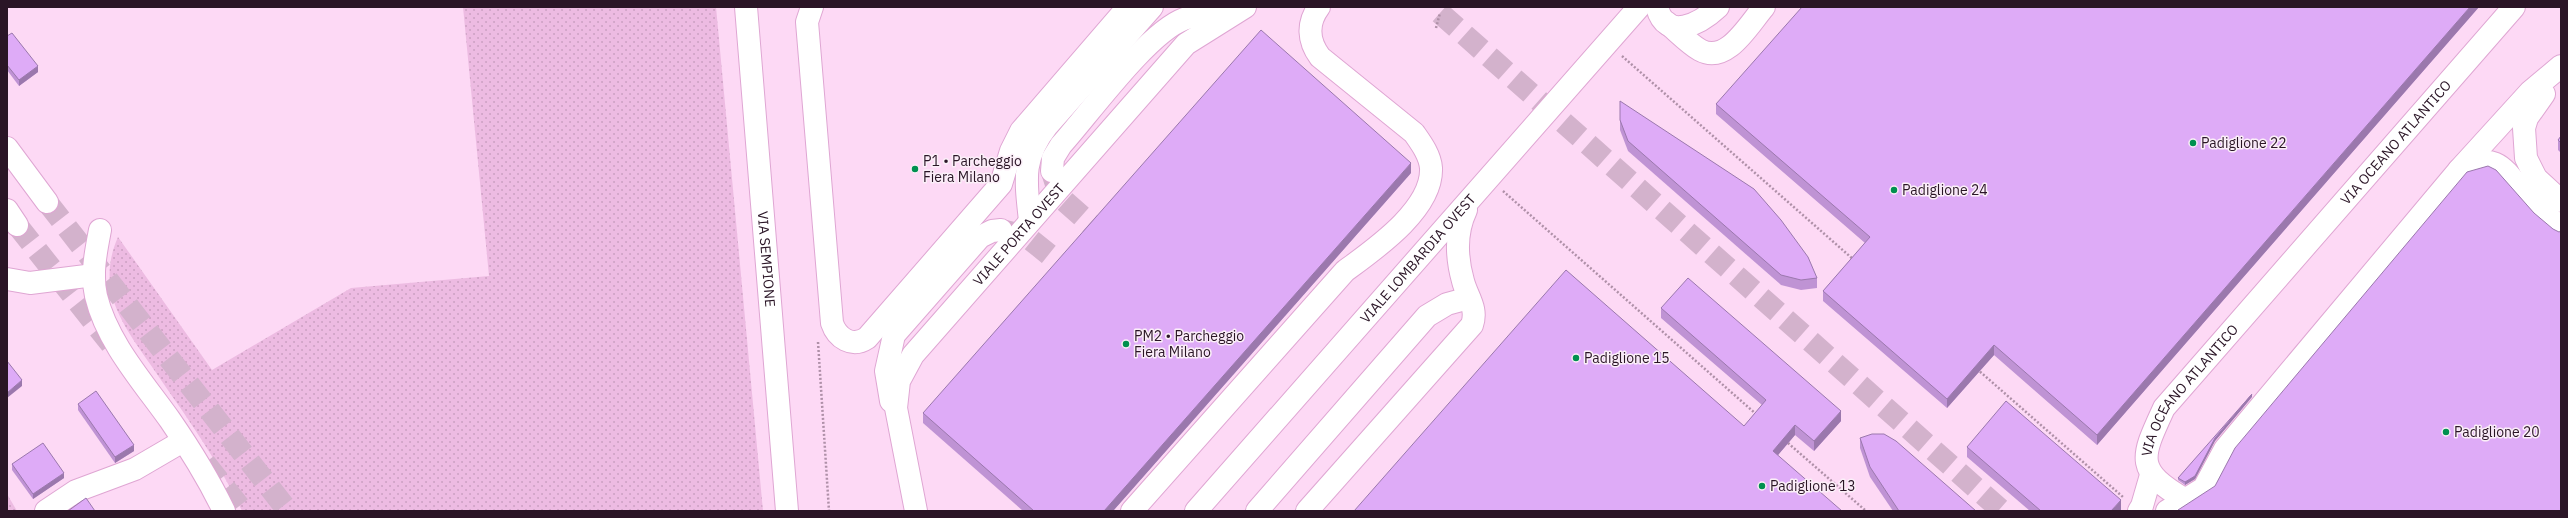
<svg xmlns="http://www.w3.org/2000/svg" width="2568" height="518" font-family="'IBM Plex Sans',sans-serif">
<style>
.grass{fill:url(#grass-dots)}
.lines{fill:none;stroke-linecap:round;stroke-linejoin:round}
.minor-tunnel{stroke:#d3b2cc;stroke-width:22;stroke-dasharray:22 11;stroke-linecap:butt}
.highway-tunnel{stroke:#d3b2cc;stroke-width:22;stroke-dasharray:22 11;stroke-linecap:butt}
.minor-casing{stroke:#dfa6d3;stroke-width:24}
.major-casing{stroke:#dfa6d3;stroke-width:24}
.highway-casing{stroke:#dfa6d3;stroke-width:24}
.path{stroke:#af90a8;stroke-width:2.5;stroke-dasharray:2 2;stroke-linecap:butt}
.minor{stroke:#fff;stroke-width:22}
.major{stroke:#fff;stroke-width:22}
.highway{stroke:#fff;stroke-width:22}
.wall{fill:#bf93d4}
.shaded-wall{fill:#9b78ad}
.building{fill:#deabf7;stroke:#9b78ad}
.poi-dot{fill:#00904f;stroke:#fbeff8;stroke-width:1.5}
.labels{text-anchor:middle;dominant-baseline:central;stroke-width:3;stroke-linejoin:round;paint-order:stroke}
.poi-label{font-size:14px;fill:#2a1526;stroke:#fbeff8;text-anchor:start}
.street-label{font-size:14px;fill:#2a1526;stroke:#fbeff8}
</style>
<defs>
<pattern id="grass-dots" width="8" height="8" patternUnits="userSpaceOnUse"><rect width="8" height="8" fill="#edbbe2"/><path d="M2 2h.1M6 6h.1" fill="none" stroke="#cba0c2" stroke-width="1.8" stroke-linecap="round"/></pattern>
</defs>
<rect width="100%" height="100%" fill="#fdd9f5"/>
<g class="grass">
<path d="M463,7H716L763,511H242C220,464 190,422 161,380C144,354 122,328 113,299C107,278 109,257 118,237L212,370L351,288L489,276Z"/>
<polygon points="7,494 17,511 7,511"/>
</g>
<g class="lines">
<g class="minor-tunnel">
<polyline points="1440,13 2002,511"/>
<polyline points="1052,172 1060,197 1095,228"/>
<polyline points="1001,230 1026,236 1062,265"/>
</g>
<g class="highway-tunnel">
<polyline points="47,202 288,511"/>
<polyline points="17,225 111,344"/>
<polyline points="205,463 243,511"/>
</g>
<defs>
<g id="minor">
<path d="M812,7L807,22L832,323C837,338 852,348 867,338L1001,184L1011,151L1021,131L1128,7"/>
<path d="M1657,7C1666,43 1701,23 1718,7"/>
<path d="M1666,22C1677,31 1688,43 1700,50C1727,65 1749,24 1764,7"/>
<polyline points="2544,94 2527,118 2524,128 2526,158 2536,178 2561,201"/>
<path d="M2459,170C2496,151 2503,167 2524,194C2534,207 2549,217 2561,228"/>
<path d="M1052,171L1053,158L1061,145C1089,114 1147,33 1184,19C1200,13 1217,13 1235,12"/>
<path d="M1030,221C1026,182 1021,159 1047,126L1152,7"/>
<path d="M100,230C96,251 91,274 96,296C107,342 143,382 170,420C190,449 209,480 224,511"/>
<polyline points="7,279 30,283 94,275"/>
<polyline points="891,401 886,371 894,335 980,237 992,231 1001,230"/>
<path id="s1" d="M2186,500C2134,470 2141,458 2164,408L2514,7"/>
<polyline points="46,511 76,491 135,469 183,441"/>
<path id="s2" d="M916,511L896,408L899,381L913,355L1186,44L1245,7"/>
<path d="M1132,511L1345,271C1375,249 1433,209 1431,168C1430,155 1421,143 1414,133L1320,57C1308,41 1307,23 1319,7"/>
<path id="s3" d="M1196,511L1639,7"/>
<polyline points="1257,511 1427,316 1447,304 1469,298"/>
<path d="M1307,511L1472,325C1478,308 1467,297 1463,281C1456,256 1455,233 1466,210"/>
<polyline points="2139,511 2142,506 2151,475"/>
<polyline points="2167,511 2204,488 2225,449 2459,170 2530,92 2561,66"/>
</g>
<g id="major">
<path id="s4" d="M746,7L787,511"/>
</g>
<g id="highway">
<polyline points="7,148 47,202"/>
<polyline points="7,210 17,225"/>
</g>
</defs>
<use href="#minor" class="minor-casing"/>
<use href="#major" class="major-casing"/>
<use href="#highway" class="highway-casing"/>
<g class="path">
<polyline points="1436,28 1440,13"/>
<polyline points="1622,56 1854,260"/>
<polyline points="1503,191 1756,414"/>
<polyline points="818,342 829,511"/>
<polyline points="1977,369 2123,497"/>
<polyline points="1788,443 1866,511"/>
</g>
<use href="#minor" class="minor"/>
<use href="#major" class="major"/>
<use href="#highway" class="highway"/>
</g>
<g class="wall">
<polygon points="2479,7 2097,445 1994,355 1947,408 1823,301 1823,291 1865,243 1716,114 1716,104"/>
<polygon points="7,36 38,72 19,86 7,70"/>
<polygon points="1620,101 1817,278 1817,288 1801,290 1781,285 1628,151 1620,130"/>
<polygon points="2561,136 2561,153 2558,150 2558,140"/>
<polygon points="1411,173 1113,511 1023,511 923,423 923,413"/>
<polygon points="1661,308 1841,421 1814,451 1795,435 1778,455 1744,426 1762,405 1661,318"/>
<polygon points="2252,397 2215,441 2195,479 2185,485 2178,480 2178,478"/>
<polygon points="78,404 134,451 115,463 78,410"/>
<polygon points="1860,438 1976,511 1893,511 1870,477 1860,448"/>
<polygon points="1967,447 2121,510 2120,511 2030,511 1967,457"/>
<polygon points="12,464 64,478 33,499 12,470"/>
</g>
<g class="shaded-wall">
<polygon points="2470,7 2479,7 2097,445 2097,435"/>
<polygon points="38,66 38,72 19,86 19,80"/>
<polygon points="1411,163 1411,173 1113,511 1104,511"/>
<polygon points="1994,345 1994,355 1947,408 1947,399"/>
<polygon points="22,380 22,386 7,398 7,393"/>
<polygon points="2252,394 2252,397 2215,441 2195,479 2185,485 2185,482 2215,438"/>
<polygon points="1841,411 1841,421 1814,451 1814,441"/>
<polygon points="1795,425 1795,435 1773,461 1773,451"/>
<polygon points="134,445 134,451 115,463 115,457"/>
<polygon points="64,473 64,478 33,499 33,494"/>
<polygon points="2121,500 2121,510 2120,511 2111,511"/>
</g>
<g class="building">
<polygon points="1802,7 2470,7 2097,435 1994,345 1947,399 1823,291 1870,237 1716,104"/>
<polygon points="1261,30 1411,163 1104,511 1034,511 923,413"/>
<polygon points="12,33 38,66 19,80 7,65 7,36"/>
<polygon points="1620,101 1754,189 1781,220 1808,257 1817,278 1801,280 1781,275 1628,141 1620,120"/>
<polygon points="2561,136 2561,143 2558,140"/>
<polygon points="2488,166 2496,170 2534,213 2553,229 2559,232 2561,231 2561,511 2179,511 2178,510 2215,486 2235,448 2467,172"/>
<polygon points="1566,270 1744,426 1766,400 1661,308 1688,278 1841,411 1814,441 1795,425 1773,451 1842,511 1354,511"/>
<polygon points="7,361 22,380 7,393"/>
<polygon points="96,391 134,445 115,457 78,404"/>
<polygon points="2252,394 2215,438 2195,476 2185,482 2178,478"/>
<polygon points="2006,401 2121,500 2111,511 2041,511 1967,447"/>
<polygon points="1872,434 1884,434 1896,441 1976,511 1899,511 1870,467 1860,438"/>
<polygon points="43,443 64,473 33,494 12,464"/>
<polygon points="86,498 95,511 68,511"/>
</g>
<g class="poi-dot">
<circle cx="2193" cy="143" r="4"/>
<circle cx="915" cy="169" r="4"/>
<circle cx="1894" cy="190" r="4"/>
<circle cx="1126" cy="344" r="4"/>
<circle cx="1576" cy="358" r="4"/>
<circle cx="2446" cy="432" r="4"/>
<circle cx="1762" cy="486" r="4"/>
</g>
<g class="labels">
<g class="poi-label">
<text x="2201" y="143">Padiglione 22</text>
<text x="923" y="161">P1 • Parcheggio<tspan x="923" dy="16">Fiera Milano</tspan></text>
<text x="1902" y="190">Padiglione 24</text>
<text x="1134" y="336">PM2 • Parcheggio<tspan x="1134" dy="16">Fiera Milano</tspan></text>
<text x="1584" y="358">Padiglione 15</text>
<text x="2454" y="432">Padiglione 20</text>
<text x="1770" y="486">Padiglione 13</text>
</g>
<g class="street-label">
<text stroke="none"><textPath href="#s1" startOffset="466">VIA OCEANO ATLANTICO</textPath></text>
<text stroke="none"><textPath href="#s2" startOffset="322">VIALE PORTA OVEST</textPath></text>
<text stroke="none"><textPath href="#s4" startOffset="253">VIA SEMPIONE</textPath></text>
<text stroke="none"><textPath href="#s3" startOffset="336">VIALE LOMBARDIA OVEST</textPath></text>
<text stroke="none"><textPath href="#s1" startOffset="142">VIA OCEANO ATLANTICO</textPath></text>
</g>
</g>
<rect width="2568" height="518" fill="none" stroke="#2a1526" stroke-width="16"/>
</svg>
